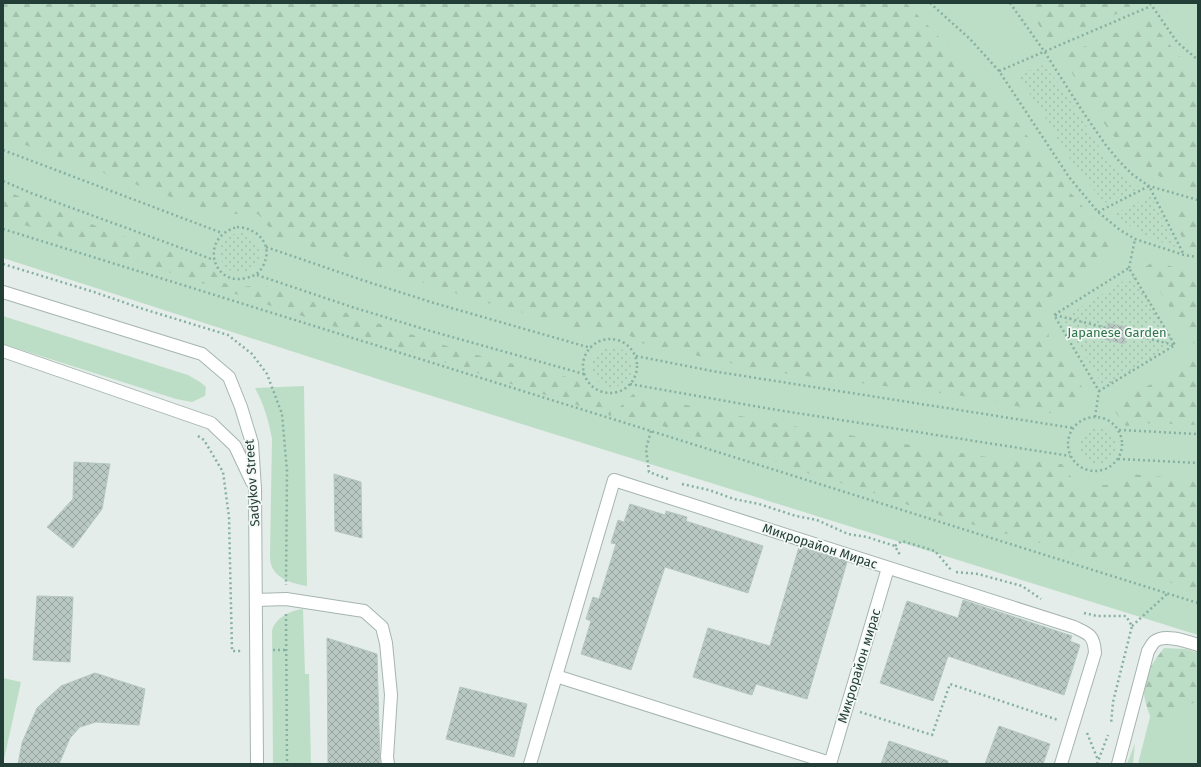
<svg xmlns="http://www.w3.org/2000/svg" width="1201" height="767" font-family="'Fira Sans',sans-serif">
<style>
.green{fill:#bddec6}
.forest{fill:url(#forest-firs)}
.garden{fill:url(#garden-dots)}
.building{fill:url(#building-cross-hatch);stroke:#b6c7c0}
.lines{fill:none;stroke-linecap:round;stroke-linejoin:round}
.minor-casing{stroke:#a6b5b0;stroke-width:14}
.path{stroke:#85b0a2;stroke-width:2.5;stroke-dasharray:2 3;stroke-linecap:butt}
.minor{stroke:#fff;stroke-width:12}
.labels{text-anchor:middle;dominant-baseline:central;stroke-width:3.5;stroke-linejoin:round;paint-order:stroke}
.park-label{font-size:13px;fill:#2e7549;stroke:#f4f9f7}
.street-label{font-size:13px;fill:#233e37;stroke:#f4f9f7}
</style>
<defs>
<pattern id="forest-firs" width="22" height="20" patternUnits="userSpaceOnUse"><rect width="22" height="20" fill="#bddec6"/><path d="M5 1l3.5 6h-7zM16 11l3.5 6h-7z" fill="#a2c0ab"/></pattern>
<pattern id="garden-dots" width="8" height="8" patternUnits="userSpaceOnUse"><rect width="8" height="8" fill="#bddec6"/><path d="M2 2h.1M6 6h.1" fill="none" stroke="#a2c0ab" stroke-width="1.8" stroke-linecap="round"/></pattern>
<pattern id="building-cross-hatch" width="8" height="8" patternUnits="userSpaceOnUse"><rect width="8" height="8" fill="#b9c8c2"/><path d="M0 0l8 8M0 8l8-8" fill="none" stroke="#96a49e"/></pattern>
</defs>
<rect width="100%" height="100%" fill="#e4ede9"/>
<g class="green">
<polygon points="3,3 1198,3 1198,635 387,382 3,258"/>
<polygon points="3,316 188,375 200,382 206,387 205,396 192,402 176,399 3,344"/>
<path d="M304,386L307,586C295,584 279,580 273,569C270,564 270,557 270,553L272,439C269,421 264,405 255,388Z"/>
<path d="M303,609L305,674H309L311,764H273L272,631C275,618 291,610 303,609Z"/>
<polygon points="1164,662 1198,672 1198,764 1138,764"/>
<polygon points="3,678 21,682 3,764"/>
</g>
<g class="forest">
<polygon points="3,3 906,3 1000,100 1069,191 1117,246 1091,273 1045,300 1049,338 1084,390 1065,416 971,397 766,371 644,344 617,328 585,330 470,298 328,251 278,238 258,214 223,214 182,201 3,137"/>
<polygon points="1025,3 1144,3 1049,41"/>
<polygon points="1148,19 1198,78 1198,189 1163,179 1124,150 1092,107 1062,56"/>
<polygon points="3,190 125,237 208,264 224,283 244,287 259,284 465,352 579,380 604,398 612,398 611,416 443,362 3,218"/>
<polygon points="1168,208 1198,213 1198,251 1188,250"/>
<polygon points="1154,261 1180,269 1198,270 1198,348 1186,334 1145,267"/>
<polygon points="1198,350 1198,425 1152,423 1126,426 1110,405 1189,365"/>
<polygon points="633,394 780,424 987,457 1062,464 1079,488 1113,484 1131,474 1198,480 1198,592 1116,564 931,513 871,492 804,472 753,454 646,421 613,414"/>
<path d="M1164,648L1186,649L1198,653V700L1165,720L1152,721C1138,687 1142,676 1164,648Z"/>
<polygon points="1135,743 1133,764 1127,764"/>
</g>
<g class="garden">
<polygon points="1044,65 1065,92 1111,166 1140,188 1105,203 1079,172 1060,143 1044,115 1019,78 1032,69"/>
<path d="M1151,196L1176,247C1153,240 1133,230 1114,214Z"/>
<circle cx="240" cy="253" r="20"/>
<polygon points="1133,275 1175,343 1104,387 1065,323 1069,315"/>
<circle cx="612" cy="367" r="20"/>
<circle cx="1098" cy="446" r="19"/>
</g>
<g class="building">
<polygon points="1108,323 1127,327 1124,344 1104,339"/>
<polygon points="74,462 110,464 102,509 73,548 47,527 73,499"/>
<polygon points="334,474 361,482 362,538 335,531"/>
<polygon points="630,504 665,515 666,511 687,517 686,521 763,546 748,593 665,567 631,670 581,654 591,621 586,619 593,597 599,599 616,544 611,543 618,520 624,522"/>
<polygon points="799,547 847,562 807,699 756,684 752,695 693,677 708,628 770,646"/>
<polygon points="37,596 73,597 70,662 33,660"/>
<polygon points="963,600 1072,636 1070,641 1080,645 1064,695 948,656 933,701 880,683 907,601 958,618"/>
<polygon points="327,638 377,654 380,764 328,764"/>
<polygon points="95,673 145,689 139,725 96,722 80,727 70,738 59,764 18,764 22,743 37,708 61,686"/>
<polygon points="460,687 527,704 514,757 446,739"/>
<polygon points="999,726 1050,744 1043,764 985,764"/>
<polygon points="889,741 948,761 948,764 881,764"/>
</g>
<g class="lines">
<defs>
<g id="minor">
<polyline points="3,292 202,354 229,377 241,407 252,443 255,489 257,764"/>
<polyline points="3,351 211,423 235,446 252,482"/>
<polyline points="256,600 286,599 364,611 382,627 386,643 391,695 387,757 388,764"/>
<polyline points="556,676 830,763"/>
<path d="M530,764L614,480L1074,627C1089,634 1094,635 1095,653L1061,764"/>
<polyline points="830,764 888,568"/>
<path d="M1118,764L1148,651C1150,648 1152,644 1154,642C1164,633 1186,641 1198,645"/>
</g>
</defs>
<use href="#minor" class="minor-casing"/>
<g class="path">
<polyline points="930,3 970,39 999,71 1069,177 1098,212 1120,230 1135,239 1184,255 1198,257"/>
<polyline points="1010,3 1044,51 1081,109 1105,144 1119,161 1133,175 1149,186 1198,200"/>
<polyline points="1150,3 1177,42 1198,60"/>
<polyline points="999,71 1151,6"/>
<polyline points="3,150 222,233"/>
<polyline points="3,181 31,193 214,260"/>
<polyline points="1098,212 1149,186 1184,255"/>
<path d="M237,227C258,228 274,245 263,266C259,274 254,276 246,278C213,287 198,238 237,227Z"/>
<polyline points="3,229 651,431 1198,603"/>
<polyline points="266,247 362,280 434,303 591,348"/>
<polyline points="3,264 94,292 140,308 228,335 252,354 267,374 282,414 287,471 286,585"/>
<polyline points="1129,268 1135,239"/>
<polyline points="257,275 352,307 427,330 584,374"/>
<polyline points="1055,315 1174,345"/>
<circle cx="610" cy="366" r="27"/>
<polyline points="636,356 712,371 1073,428"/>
<polyline points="630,384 771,409 1070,456"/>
<circle cx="1095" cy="444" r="27"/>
<polyline points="1095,417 1099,391 1054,315 1129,268 1175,345 1099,391"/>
<polyline points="1119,430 1198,434"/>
<polyline points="651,431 646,449 649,472 668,479"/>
<polyline points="198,436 204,440 223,472 229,517 232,651 241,651"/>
<polyline points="1118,459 1198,463"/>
<polyline points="682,484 709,490 734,499 759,504 796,516 817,520 848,534 867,537 895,546 900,555"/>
<polyline points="895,546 902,541 935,551 952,571"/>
<polyline points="956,572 978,574 1022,586 1041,599"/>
<polyline points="1084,613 1097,616 1126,616 1132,626 1113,702 1111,724"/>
<polyline points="286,614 287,764"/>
<polyline points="1132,626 1167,594"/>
<polyline points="273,650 287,650"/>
<polyline points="860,712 932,735 950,684 1058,720"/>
<polyline points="1087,733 1098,760"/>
<polyline points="1097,764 1108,735"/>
</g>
<use href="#minor" class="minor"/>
</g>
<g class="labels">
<g class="park-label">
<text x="1117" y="332">Japanese Garden</text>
</g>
<g class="street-label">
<text transform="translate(252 483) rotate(-94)">Sadykov Street</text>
<text transform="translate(820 546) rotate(18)">Микрорайон Мирас</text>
<text transform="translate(859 666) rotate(-73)">Микрорайон мирас</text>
</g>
</g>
<rect width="1201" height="767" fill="none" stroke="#233e37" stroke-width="8"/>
</svg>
